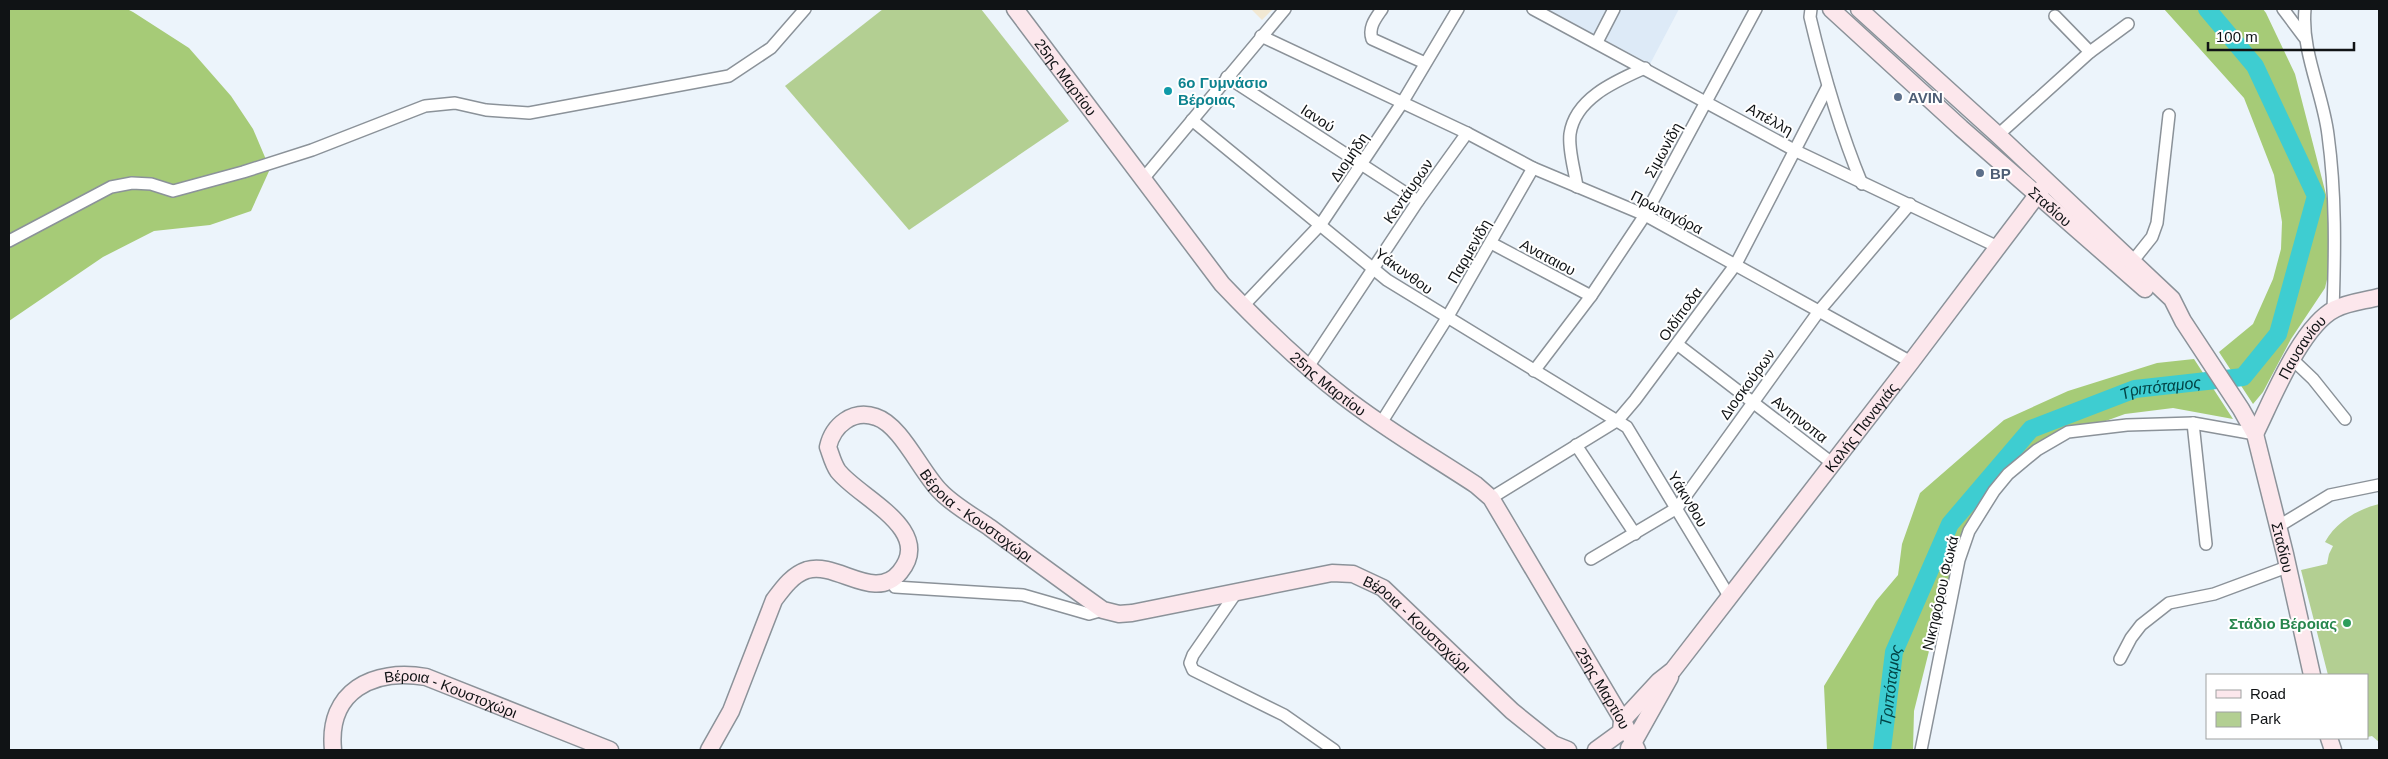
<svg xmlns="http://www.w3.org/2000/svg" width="2388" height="759" font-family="Helvetica,sans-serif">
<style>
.built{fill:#ddeaf7}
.education{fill:#f1e8d3}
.green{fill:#b3cf92}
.forest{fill:#a6cb77}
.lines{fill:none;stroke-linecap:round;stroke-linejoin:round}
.river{stroke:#3ecdd1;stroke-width:18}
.street-casing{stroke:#8b9299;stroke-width:14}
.secondary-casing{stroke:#8b9299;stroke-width:19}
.street{stroke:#fff;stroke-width:11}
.secondary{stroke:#fce7ec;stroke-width:16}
.culture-dot{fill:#0f9aa8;stroke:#fff;stroke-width:2}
.service-dot{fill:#5c6f8a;stroke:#fff;stroke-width:2}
.leisure-dot{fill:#2e9e5b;stroke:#fff;stroke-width:2}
.labels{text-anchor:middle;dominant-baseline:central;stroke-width:4;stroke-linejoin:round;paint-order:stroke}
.street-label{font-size:15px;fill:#101315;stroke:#fff}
.culture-label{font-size:15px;font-weight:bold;fill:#0d838f;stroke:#fff;text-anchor:start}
.service-label{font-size:15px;font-weight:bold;fill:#4e5e75;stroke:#fff;text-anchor:start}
.leisure-label{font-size:15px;font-weight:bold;fill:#27864d;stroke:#fff;text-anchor:end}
.water-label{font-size:16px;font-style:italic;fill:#024446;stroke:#fff}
</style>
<rect width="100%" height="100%" fill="#ecf4fb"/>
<polygon class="built" points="1546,9 1679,9 1650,64"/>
<polygon class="education" points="1251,9 1273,9 1262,20"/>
<g class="green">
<polygon points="883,9 981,9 1069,121 909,230 785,86"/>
<path d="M2379,504V742L2372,736L2367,737V675H2328L2301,570L2327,564L2329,554L2333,546L2325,542C2336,522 2358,509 2379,504Z"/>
</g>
<g class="forest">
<polygon points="9,9 127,9 133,12 189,48 231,96 253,129 270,169 251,211 210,225 154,231 103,257 9,321"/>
<polygon points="2164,9 2263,9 2266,13 2295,74 2330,210 2335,245 2325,288 2291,339 2263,392 2253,404 2219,352 2253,324 2273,279 2281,249 2282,222 2274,175 2244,98"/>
<polygon points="2194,359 2233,419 2173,408 2125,414 2056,439 2013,468 1964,535 1934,631 1914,711 1913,750 1827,750 1824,686 1876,601 1898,575 1902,544 1920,493 2004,420 2068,391 2157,363"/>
</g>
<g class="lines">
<path class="river" id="s1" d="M1882,750L1894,652L1950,524L2031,429L2135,389L2243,377L2278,334L2316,196L2255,66L2207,9"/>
<defs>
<g id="street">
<path d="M1382,9C1376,18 1368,27 1372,39L1425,63"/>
<polyline points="1533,9 1796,151 1998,247"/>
<path d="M1811,9L1810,17C1824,76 1839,128 1862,184"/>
<polyline points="2283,9 2304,37"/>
<path d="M2305,9C2301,52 2323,93 2328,135C2336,194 2335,252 2333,310"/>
<polyline points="2055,16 2090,52"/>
<polyline points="1261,36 1467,133 1533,168 1645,215 1911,362"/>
<polyline points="1597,42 1614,9"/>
<polyline points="1227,77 1418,201"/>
<polyline points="1192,120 1387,280 1627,427 1729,596"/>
<polyline points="1998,135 2090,52 2128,24"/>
<polyline points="1143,179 1285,9"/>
<path d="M1577,187C1575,171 1568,150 1570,134C1575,98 1616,81 1645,68"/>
<polyline points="9,241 111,187 132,183 151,184 173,191 243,172 312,150 425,106 455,103 486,110 529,113 729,76 771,48 805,9"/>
<polyline points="1491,243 1591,296"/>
<polyline points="2132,262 2152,237 2157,223 2169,115"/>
<polyline points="1243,306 1321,224 1402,103 1458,9"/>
<polyline points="1677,344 1832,463"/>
<polyline points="2292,359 2313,379 2345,419"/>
<polyline points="1308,367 1418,201 1467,133"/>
<polyline points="1534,371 1591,296 1645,215 1756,9"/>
<polyline points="1381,423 1447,318 1533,168"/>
<polyline points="2193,423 2206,544"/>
<polyline points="1576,445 1635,534"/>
<polyline points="1491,498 1618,420 1635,400 1736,264 1827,88"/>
<polyline points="2279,526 2330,495 2379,485"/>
<polyline points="1591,559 1677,508 1819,311 1910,204"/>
<polyline points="893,578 895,587 1023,595 1089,614 1103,610"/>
<polyline points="1236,593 1193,655 1190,663 1193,670 1284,715 1334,750"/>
<polyline points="2120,659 2131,638 2141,625 2169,603 2214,594 2287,567"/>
<polyline points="1921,750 1959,560 1969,531 1994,491 2008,474 2037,450 2068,432 2127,425 2193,423 2255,434"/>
</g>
<g id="secondary">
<path id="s2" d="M1015,9L1222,284C1260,324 1299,362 1343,396C1385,429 1432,456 1476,485L1491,498L1622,719L1637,750"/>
<path id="s3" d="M1831,9L1961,128L2145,289"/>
<path id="s4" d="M1859,9L1998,135L2172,299L2183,321L2241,409L2255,434L2285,554L2312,675"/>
<path id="s5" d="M2255,434C2272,400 2301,326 2335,309C2349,302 2364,301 2379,297"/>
<polyline points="2329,738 2333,750"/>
<polyline points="1629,748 1633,743 1670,677"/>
<path id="s6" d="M333,750C327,691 373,668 426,677L610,750"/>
<path id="s7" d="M709,750L731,711L774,600C783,588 792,575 807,570C837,561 875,603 900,572C935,529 859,498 838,471C833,464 831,455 828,447C833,425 853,409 876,417C901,425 921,472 940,491C953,505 973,516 989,527C1027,555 1065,583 1103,610L1119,614L1132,613L1332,573L1353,574L1383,588L1512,711L1553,744L1568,750"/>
<path id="s8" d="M1596,750L1618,734L1621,731L1622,721L1659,681L1673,670L1911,362L2047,182"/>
</g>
</defs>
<use href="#street" class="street-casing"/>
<use href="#secondary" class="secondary-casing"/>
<use href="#street" class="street"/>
<use href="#secondary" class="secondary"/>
</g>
<circle class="culture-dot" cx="1168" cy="91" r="5"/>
<g class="service-dot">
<circle cx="1898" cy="97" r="5"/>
<circle cx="1980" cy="173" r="5"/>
</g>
<circle class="leisure-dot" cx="2347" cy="623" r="5"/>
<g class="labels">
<g class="street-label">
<text stroke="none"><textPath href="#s2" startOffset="85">25ης Μαρτίου</textPath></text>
<text transform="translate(1318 118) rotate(33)">Ιανού</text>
<text transform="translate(1770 119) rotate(29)">Απέλλη</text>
<text transform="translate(1663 150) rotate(-61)">Σιμωνίδη</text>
<text transform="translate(1349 157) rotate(-56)">Διομήδη</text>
<text transform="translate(1408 191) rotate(-55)">Κεντάυρων</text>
<text stroke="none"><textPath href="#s3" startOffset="295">Σταδίου</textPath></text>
<text transform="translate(1667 212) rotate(27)">Πρωταγόρα</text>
<text transform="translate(1469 251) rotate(-60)">Παρμενίδη</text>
<text transform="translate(1548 257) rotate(28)">Αναταιου</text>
<text transform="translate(1404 271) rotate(36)">Υάκυνθου</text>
<text transform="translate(1680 314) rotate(-54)">Οιδίποδα</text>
<text stroke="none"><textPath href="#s5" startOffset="99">Παυσανίου</textPath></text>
<text stroke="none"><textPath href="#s2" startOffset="490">25ης Μαρτίου</textPath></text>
<text transform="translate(1747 384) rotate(-54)">Διοσκούρων</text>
<text transform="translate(1800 419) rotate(38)">Αντηνοπα</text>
<text stroke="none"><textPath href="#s8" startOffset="421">Καλής Παναγιάς</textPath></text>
<text transform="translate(1688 499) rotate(59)">Υάκινθου</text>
<text stroke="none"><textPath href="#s7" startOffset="674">Βέροια - Κουστοχώρι</textPath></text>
<text stroke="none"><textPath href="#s4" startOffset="702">Σταδίου</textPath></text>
<text transform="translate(1940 593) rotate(-77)">Νικηφόρου Φωκά</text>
<text stroke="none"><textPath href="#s7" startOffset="1169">Βέροια - Κουστοχώρι</textPath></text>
<text stroke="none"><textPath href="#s2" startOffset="910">25ης Μαρτίου</textPath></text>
<text stroke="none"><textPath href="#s6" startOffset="169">Βέροια - Κουστοχώρι</textPath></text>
</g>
<g class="culture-label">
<text x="1178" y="82">6ο Γυμνάσιο<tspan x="1178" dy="17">Βέροιας</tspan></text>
</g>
<g class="service-label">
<text x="1908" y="97">AVIN</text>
<text x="1990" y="173">BP</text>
</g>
<g class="leisure-label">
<text x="2337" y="623">Στάδιο Βέροιας</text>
</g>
<g class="water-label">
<text stroke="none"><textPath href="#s1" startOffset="500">Τριπόταμος</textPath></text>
<text stroke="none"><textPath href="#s1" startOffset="65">Τριπόταμος</textPath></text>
</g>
</g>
<rect width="2388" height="759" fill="none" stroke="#101315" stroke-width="20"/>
<rect x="2206" y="674" width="162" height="65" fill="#ffffff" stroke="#9fa1a1"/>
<rect x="2216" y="690" width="25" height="8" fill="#fce7ec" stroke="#9fa1a1"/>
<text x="2250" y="699" font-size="15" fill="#101315">Road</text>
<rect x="2216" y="712" width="25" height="15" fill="#b3cf92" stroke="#9fa1a1"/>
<text x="2250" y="724" font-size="15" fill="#101315">Park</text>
<path d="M2208 42v8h146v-8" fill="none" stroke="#101315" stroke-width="2.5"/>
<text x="2216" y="42" font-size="15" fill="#101315" stroke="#ffffff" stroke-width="4" paint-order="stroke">100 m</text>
</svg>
